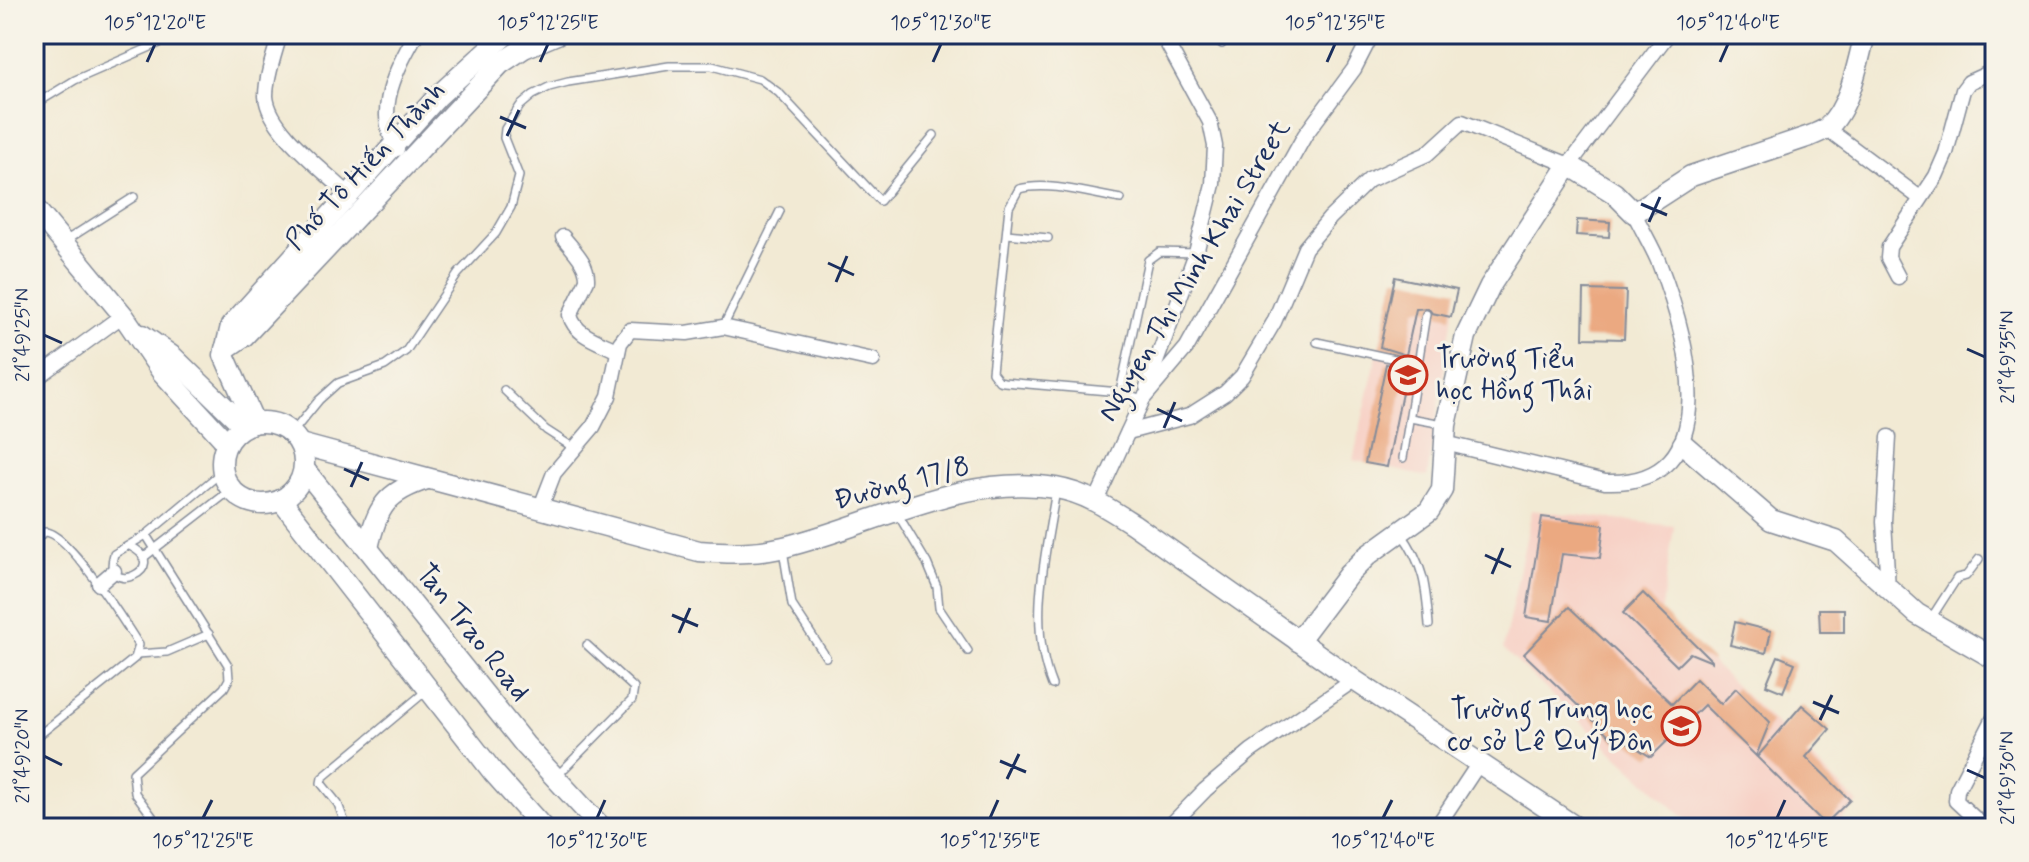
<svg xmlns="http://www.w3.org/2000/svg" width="2029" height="862" font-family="Mynerve,sans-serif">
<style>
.built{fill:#f7d1c6}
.building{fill:#eba981}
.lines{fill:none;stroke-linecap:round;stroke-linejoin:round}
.lane-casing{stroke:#868c99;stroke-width:10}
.street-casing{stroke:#868c99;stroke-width:17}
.secondary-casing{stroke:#868c99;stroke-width:23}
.lane{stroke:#fff;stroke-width:7}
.street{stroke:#fff;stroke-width:14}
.secondary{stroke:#fff;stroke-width:20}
.ticks{fill:none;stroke:#1b2f5e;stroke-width:3}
.labels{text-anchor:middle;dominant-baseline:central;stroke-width:6;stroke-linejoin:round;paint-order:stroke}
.street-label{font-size:28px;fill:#1b2f5e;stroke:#f7f3e8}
.poi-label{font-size:28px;fill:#1b2f5e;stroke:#f7f3e8;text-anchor:start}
.neatline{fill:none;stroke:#1b2f5e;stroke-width:3}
.ticks-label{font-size:20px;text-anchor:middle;fill:#1b2f5e}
</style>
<rect width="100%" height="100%" fill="#f7f3e8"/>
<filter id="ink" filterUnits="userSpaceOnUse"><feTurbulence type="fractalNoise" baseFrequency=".0125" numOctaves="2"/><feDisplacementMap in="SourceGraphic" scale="16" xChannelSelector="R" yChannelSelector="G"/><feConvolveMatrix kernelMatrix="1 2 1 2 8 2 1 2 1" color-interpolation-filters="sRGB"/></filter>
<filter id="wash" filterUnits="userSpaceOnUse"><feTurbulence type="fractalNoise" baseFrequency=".006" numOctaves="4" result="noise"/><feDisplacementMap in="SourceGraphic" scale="32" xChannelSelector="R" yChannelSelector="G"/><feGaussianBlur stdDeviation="1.8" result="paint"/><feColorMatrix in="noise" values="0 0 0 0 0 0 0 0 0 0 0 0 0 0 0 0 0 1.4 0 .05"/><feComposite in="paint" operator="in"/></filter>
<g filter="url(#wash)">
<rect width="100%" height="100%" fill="#f2ead4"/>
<g class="built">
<polygon points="1395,277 1457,290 1427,477 1353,460"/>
<polygon points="1532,510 1674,526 1661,614 1858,803 1834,828 1695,828 1503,649"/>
</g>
<g id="blocks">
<g class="building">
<polygon points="1577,220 1610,222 1609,237 1576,235"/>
<polygon points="1395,277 1457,290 1451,317 1432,313 1428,308 1416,309 1406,355 1380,347"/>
<polygon points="1584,290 1626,291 1624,339 1583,338"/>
<polygon points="1386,364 1407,368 1387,467 1365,463"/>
<polygon points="1542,517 1604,525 1600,558 1562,554 1551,621 1526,617"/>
<polygon points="1643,593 1712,661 1712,662 1690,653 1677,666 1623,613"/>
<polygon points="1569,607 1672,704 1696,679 1721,704 1736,688 1770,722 1756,756 1704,705 1651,757 1619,737 1615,741 1524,654"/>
<polygon points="1819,609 1844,609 1844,632 1820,632"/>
<polygon points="1735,622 1771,631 1766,653 1730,645"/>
<polygon points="1778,656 1795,663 1783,692 1766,685"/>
<polygon points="1802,705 1830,729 1806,757 1850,800 1825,824 1757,757"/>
</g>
</g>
</g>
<g filter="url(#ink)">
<use href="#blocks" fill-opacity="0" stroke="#868c99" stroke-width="2"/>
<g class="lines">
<defs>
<g id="lane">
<polyline points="1211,34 1222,44"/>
<polyline points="34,105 75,80 176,36"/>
<path d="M1121,199C1090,194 1050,181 1019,189L1009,207L992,372L999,381L1004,382L1120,392L1143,399"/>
<polyline points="1007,234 1048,238"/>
<polyline points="65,241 134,197"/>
<polyline points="723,327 780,211"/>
<polyline points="1317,342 1418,364"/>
<polyline points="504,390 546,430 574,448"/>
<polyline points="1120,392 1148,260 1159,252 1196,253"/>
<polyline points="1410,418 1443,424"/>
<polyline points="292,433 319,400 338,383 385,366 406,351 458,274 496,233 511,207 519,176 504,138 505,129 520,106 533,95 549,87 568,82 669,66 712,66 760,79 779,93 880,201 934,135"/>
<polyline points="1403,458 1426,314"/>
<polyline points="897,513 927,563 937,587 939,608 968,651"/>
<path d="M1401,533C1424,565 1426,586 1429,625"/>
<polyline points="146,535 228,665 229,679 224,688 133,773 135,793 161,828"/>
<path d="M34,540L45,532C68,532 125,623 139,645L135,658L34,739"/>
<path d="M130,546C175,568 100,600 114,554L146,535L223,471"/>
<polyline points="783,550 792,605 826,657"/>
<polyline points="143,558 232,489"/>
<polyline points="1930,620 1957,578 1966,576 1979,559"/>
<polyline points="137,654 167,652 209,634"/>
<path d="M1052,685C1027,624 1046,553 1056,490"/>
<polyline points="557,776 632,700 634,688 587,645"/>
<polyline points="347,828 338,804 321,783 322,778 426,691"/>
</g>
<g id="street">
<path d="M280,34C275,53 266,76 266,96C268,130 325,171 349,195"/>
<polyline points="1826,128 1920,198"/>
<path d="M397,149C373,111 397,68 416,34"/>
<path d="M563,237C573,250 588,263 587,280L570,315C575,336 601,342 618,351"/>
<polyline points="1898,277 1888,258 1889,247 1936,176 1946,153 1963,90 1969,82 1991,72"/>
<polyline points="34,380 123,315"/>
<polyline points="1147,387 1196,253 1213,184 1215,146 1210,122 1162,34"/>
<polyline points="1128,432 1189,416 1225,393 1242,376 1274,322 1305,248 1330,218 1369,180 1427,154 1462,122 1569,165 1668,34"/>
<path d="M1445,443L1605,482C1730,487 1687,335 1659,263C1652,246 1642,230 1634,213"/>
<polyline points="1096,501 1143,399 1187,347 1305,135 1354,69 1372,34"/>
<polyline points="540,509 554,473 593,427 609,396 620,343 630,330 687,333 723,327 873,360"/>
<polyline points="99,584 114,571"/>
<polyline points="1888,589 1884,521 1889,437"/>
<polyline points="1168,828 1205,790 1251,751 1354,680"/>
<polyline points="1436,828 1479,763"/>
<polyline points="1985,828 1956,801 1957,790 1995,716"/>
</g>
<g id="secondary">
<polyline points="34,207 123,315 162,372 227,443"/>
<polyline points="142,335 173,357 244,426"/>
<polyline points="225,349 244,336 500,64 524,48 557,34"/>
<polyline points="254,422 224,355 231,326 438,96 506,34"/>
<circle cx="263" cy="463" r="41"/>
<path d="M300,444L699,551C728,553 756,554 784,547C872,526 963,472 1056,488C1085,493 1108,508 1133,524L1354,680L1577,828"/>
<polyline points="1683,444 1771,520 1836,541 1917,614 1995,659"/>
<polyline points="304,469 525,745 602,828"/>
<polyline points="281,500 493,772 543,828"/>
<path d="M368,548C377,507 386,492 427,479"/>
<path d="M1298,641L1348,575L1368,555L1429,511L1442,490L1446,425L1466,336L1490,286L1569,165L1614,193L1634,213L1691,176L1810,136C1815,134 1822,131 1827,128C1850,109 1858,61 1865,34"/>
</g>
</defs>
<use href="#lane" class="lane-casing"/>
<use href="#street" class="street-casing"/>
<use href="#secondary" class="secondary-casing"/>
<use href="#lane" class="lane"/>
<use href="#street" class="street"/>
<use href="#secondary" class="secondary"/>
</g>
</g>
<path class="ticks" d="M147,62L155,44M540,62L548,44M933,62L941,44M1327,62L1335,44M1720,62L1728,44M500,117L526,128M507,136L519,110M1641,204L1667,215M1649,222L1660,197M828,263L854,275M836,282L847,256M44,335L62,343M1967,349L1985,357M1157,409L1182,421M1164,428L1175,402M344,469L369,480M351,487L362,462M1485,555L1511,567M1492,574L1503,548M672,615L698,626M679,633L690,608M1813,702L1839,713M1820,720L1832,695M44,756L62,765M1000,761L1026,772M1967,770L1985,778M1007,779L1019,754M203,818L212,800M597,818L605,800M990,818L998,800M1383,818L1392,800M1777,818L1785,800"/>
<defs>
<symbol id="school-ring" viewBox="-11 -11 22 22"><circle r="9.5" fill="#f7f3e8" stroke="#c8321e" stroke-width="1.5"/><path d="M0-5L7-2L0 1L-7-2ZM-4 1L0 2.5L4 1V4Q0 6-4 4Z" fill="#c8321e"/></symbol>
</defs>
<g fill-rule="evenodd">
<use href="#school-ring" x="1386" y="353" width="44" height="44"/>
<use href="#school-ring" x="1659" y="704" width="44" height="44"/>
</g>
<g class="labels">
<g class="street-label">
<text transform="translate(366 166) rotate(-47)">Phố Tô Hiến Thành</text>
<text transform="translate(1195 271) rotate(-59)">Nguyen Thi Minh Khai Street</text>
<text transform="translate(902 484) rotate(-15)">Đường 17/8</text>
<text transform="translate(472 633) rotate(52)">Tan Trao Road</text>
</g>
<g class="poi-label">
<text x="1436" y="359">Trường Tiểu<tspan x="1436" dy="32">học Hồng Thái</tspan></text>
<text x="1653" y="710" text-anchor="end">Trường Trung học<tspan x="1653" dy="32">cơ sở Lê Quý Đôn</tspan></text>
</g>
</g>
<rect width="2029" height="862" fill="none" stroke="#f7f3e8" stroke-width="88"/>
<rect x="44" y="44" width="1941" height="774" class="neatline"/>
<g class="ticks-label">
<text x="155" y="29">105°12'20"E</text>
<text x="548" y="29">105°12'25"E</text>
<text x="941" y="29">105°12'30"E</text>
<text x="1335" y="29">105°12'35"E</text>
<text x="1728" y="29">105°12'40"E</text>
<text transform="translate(22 335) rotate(-90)" y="7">21°49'25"N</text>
<text transform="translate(2007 357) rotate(-90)" y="7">21°49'35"N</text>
<text transform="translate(22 756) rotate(-90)" y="7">21°49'20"N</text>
<text transform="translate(2007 778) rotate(-90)" y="7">21°49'30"N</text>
<text x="203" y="847">105°12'25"E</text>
<text x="597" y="847">105°12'30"E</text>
<text x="990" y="847">105°12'35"E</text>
<text x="1383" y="847">105°12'40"E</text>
<text x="1777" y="847">105°12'45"E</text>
</g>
</svg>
